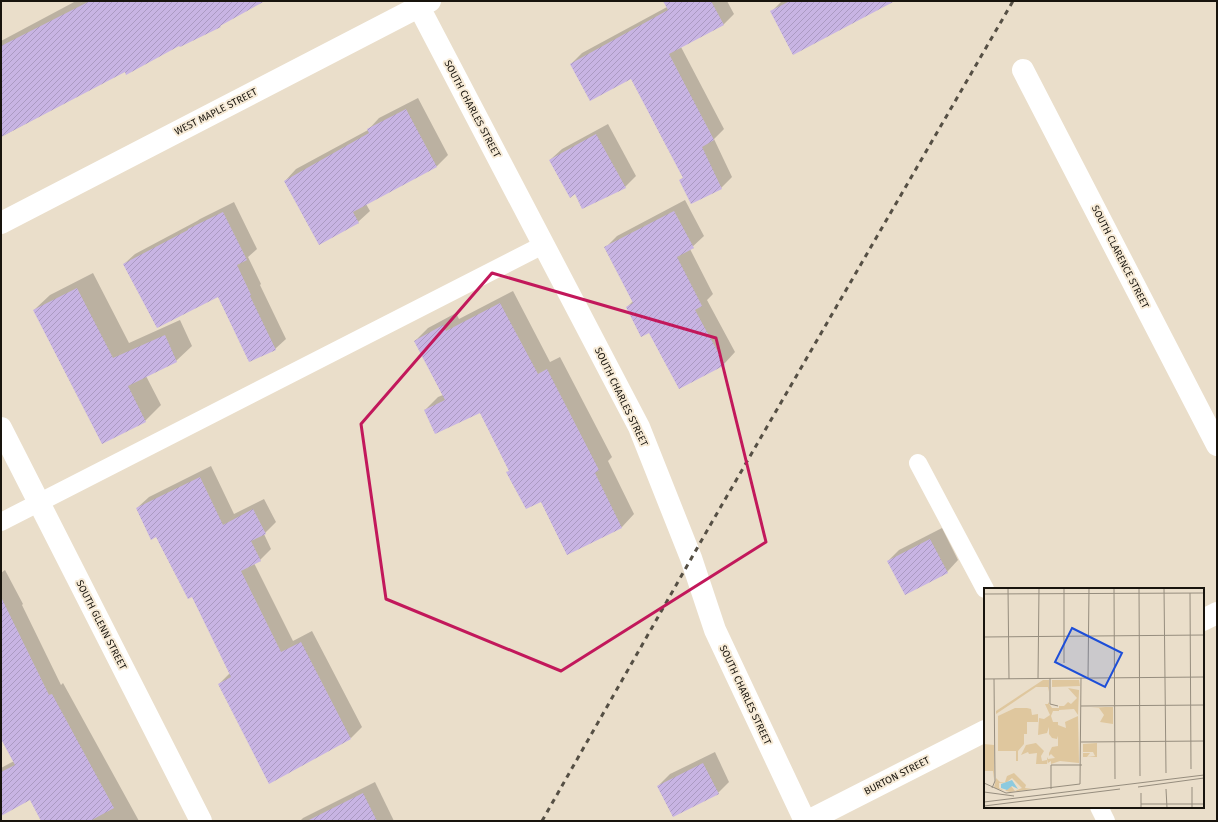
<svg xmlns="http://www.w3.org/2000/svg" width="1218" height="822" font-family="'Fira Sans',sans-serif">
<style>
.shadow{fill:#0003}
.building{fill:url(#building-hatch)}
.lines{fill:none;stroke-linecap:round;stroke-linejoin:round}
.lane{stroke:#fff;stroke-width:18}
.street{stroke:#fff;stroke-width:22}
.secondary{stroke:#fff;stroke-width:22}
.rail{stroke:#554f44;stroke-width:3;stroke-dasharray:5 5;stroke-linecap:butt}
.marked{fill:none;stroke:#c2185b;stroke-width:3;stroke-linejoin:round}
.labels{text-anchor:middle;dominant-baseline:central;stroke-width:4;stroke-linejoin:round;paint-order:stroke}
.street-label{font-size:10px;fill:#18140d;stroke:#f7ebd7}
.inset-road{fill:none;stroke:#968d7e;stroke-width:1}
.view{fill:#1d4ed8;fill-opacity:0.15;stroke:#1d4ed8;stroke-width:2}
.inset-edge{fill:none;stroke:#18140d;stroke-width:2}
</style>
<defs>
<pattern id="building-hatch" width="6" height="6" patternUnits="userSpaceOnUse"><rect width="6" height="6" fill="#c8b4e3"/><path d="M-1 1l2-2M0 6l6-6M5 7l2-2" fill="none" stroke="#ab9ac2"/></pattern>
</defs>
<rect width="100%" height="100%" fill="#eadeca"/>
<g class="shadow">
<polygon points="76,1 263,1 224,22 220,26 180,46 180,44 125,70 1,137 1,41"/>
<polygon points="664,1 727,1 734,14 723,25 681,47 724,129 714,139 732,177 721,188 680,180 684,177 632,77 571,64 582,53 667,7"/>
<polygon points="782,1 888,1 771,12"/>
<polygon points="418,98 448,155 437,166 366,204 370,211 358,222 285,181 296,169 368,130 379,118"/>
<polygon points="608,124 636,176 625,187 575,193 550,160 562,149"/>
<polygon points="685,200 704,236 690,249 713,294 707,300 735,352 724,364 649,331 627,307 633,301 605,248 617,236"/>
<polygon points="234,202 257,249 248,257 261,284 260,285 286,339 275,349 218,295 124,264 135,254 197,221 200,219"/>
<polygon points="93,273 129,343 180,320 192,346 176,361 146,376 161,405 145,421 102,443 34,310 50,295"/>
<polygon points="513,291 550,362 560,357 612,457 608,461 634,514 622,527 567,554 541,500 508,472 510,470 481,411 425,410 438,397 443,395 415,341 428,328 456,313 459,319"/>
<polygon points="211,466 234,514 264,499 276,522 264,534 271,549 260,560 254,563 293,641 312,631 362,727 351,738 219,684 230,673 192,596 156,536 137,508 149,497"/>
<polygon points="942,528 958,560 947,572 888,561 899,550"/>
<polygon points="5,570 23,604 22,605 61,685 63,683 139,821 42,821 31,799 1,815 1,768 14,761 1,722 1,573"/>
<polygon points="715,752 729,782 718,793 658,786 670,774"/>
<polygon points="375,782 394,821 300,821 303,818"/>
</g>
<g class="building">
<polygon points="90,1 265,1 220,26 221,27 180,47 179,46 126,75 125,72 1,137 1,46"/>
<polygon points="663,1 711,1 724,25 669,54 714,140 702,147 722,189 691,204 679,180 683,178 631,79 590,101 570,64 668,10"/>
<polygon points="790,1 895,1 793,55 770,11"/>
<polygon points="406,109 437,167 353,212 359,223 319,245 284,181 369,133 367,129"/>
<polygon points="596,134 626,188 582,209 575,194 570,198 549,160"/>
<polygon points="674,211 694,248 677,257 702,306 695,310 725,365 679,389 649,333 641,337 626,307 633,303 604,247"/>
<polygon points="223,212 247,260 237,265 251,295 250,296 276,350 249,362 218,297 157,328 123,264 188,230 188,229"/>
<polygon points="77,288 113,358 165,335 177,362 128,386 146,422 102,444 33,310"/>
<polygon points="500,303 538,374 547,369 599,470 595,473 622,528 567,555 541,502 526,509 506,472 509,471 480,413 435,434 424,410 445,400 414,341 443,325 446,331"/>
<polygon points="200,477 223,525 253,509 266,534 251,541 261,561 241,571 281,652 301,642 351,739 269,784 218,684 231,677 192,597 188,599 156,537 151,540 136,508"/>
<polygon points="930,539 948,573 905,595 887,561"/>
<polygon points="1,597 49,695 52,694 114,808 90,821 41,821 30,800 1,816 1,772 15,765 1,739"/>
<polygon points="703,763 719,794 673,817 657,786"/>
<polygon points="363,793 377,821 307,821"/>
</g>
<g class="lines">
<g class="lane">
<polyline points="918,463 985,589"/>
<polyline points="1,522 543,245"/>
<polyline points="1099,807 1106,821"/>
</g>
<g class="street">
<polyline points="419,7 639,427 691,558 715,630 805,821"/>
<polyline points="1023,70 1217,445"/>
<polyline points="1,428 201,821"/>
<polyline points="1203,620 1217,613"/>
<polyline points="808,821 985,731"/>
</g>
<polyline class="secondary" points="1,223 430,1"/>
<polyline class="rail" points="542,821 712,522 1013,1"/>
</g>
<path class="marked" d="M492,273L716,338L766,542L561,671L386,599L361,424Z"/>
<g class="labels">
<g class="street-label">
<text transform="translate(472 109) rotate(62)">SOUTH CHARLES STREET</text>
<text transform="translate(216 112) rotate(-27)">WEST MAPLE STREET</text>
<text transform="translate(1120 257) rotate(63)">SOUTH CLARENCE STREET</text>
<text transform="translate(621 397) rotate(64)">SOUTH CHARLES STREET</text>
<text transform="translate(101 625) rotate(63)">SOUTH GLENN STREET</text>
<text transform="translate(745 695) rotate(65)">SOUTH CHARLES STREET</text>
<text transform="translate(897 776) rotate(-27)">BURTON STREET</text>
</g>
</g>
<g transform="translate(984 588)">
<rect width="220" height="220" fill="#eadeca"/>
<path d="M59,92H65V104L64,99H52L12,126V123ZM68,92H95L96,98L68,99ZM84,100L95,102L94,127L90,121L75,122V118H80L84,114L87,116L93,110ZM64,114L68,120H75V123H69L67,128L69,134H74V137L82,140L81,134L94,128L95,175L76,173L67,176V173L64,175V171L63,176H52L53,165L45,166L44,164L37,167L42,157L52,155L60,163L57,168L58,173L63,172V169L64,171L71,170L67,166L65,168V165L68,159L74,158V148L73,151L68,150L65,146V139L63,145L54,147L55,130L60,131L66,127L61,116H64ZM121,119H129V136L116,134L120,127L115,120H107ZM31,120H43L47,121L48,127L54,126V134H43V146H40V156L34,163V173H32V163H14V128ZM113,155V169H99V165H106L103,169L111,168L109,164H99V156ZM0,156L10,157V191L9,183H0ZM30,185L42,197L41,200L49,201L26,204L10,200L12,190L16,194H21L23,188ZM28,190L38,200L31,203L27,198L21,203L15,200V195L23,194Z" fill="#dfc79e" fill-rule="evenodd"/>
<path d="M28,192L34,201L28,198L23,202L17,200V196Z" fill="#8ccadf"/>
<path class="inset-road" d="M24,0L25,91M80,0V75M130,0L131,191M155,0L156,188M180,0L182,185M206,5L207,181M0,6L220,5M0,49L220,47M66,90V116L74,118M104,90L105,0M0,91L220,89M54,91L55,0M97,118L220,117M97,154L220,153M0,195L22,205L96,196L97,90M154,199L220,190M208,199V220M8,200L11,193L10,91M67,201V177H98M182,201L183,220M0,204L30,208M157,205V220M0,214L220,187M157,216H220M0,218L136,201"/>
<path class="view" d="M88,40L138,65L121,99L71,74Z"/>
<rect width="220" height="220" class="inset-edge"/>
</g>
<rect width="1218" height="822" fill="none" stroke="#18140d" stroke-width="4"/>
</svg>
